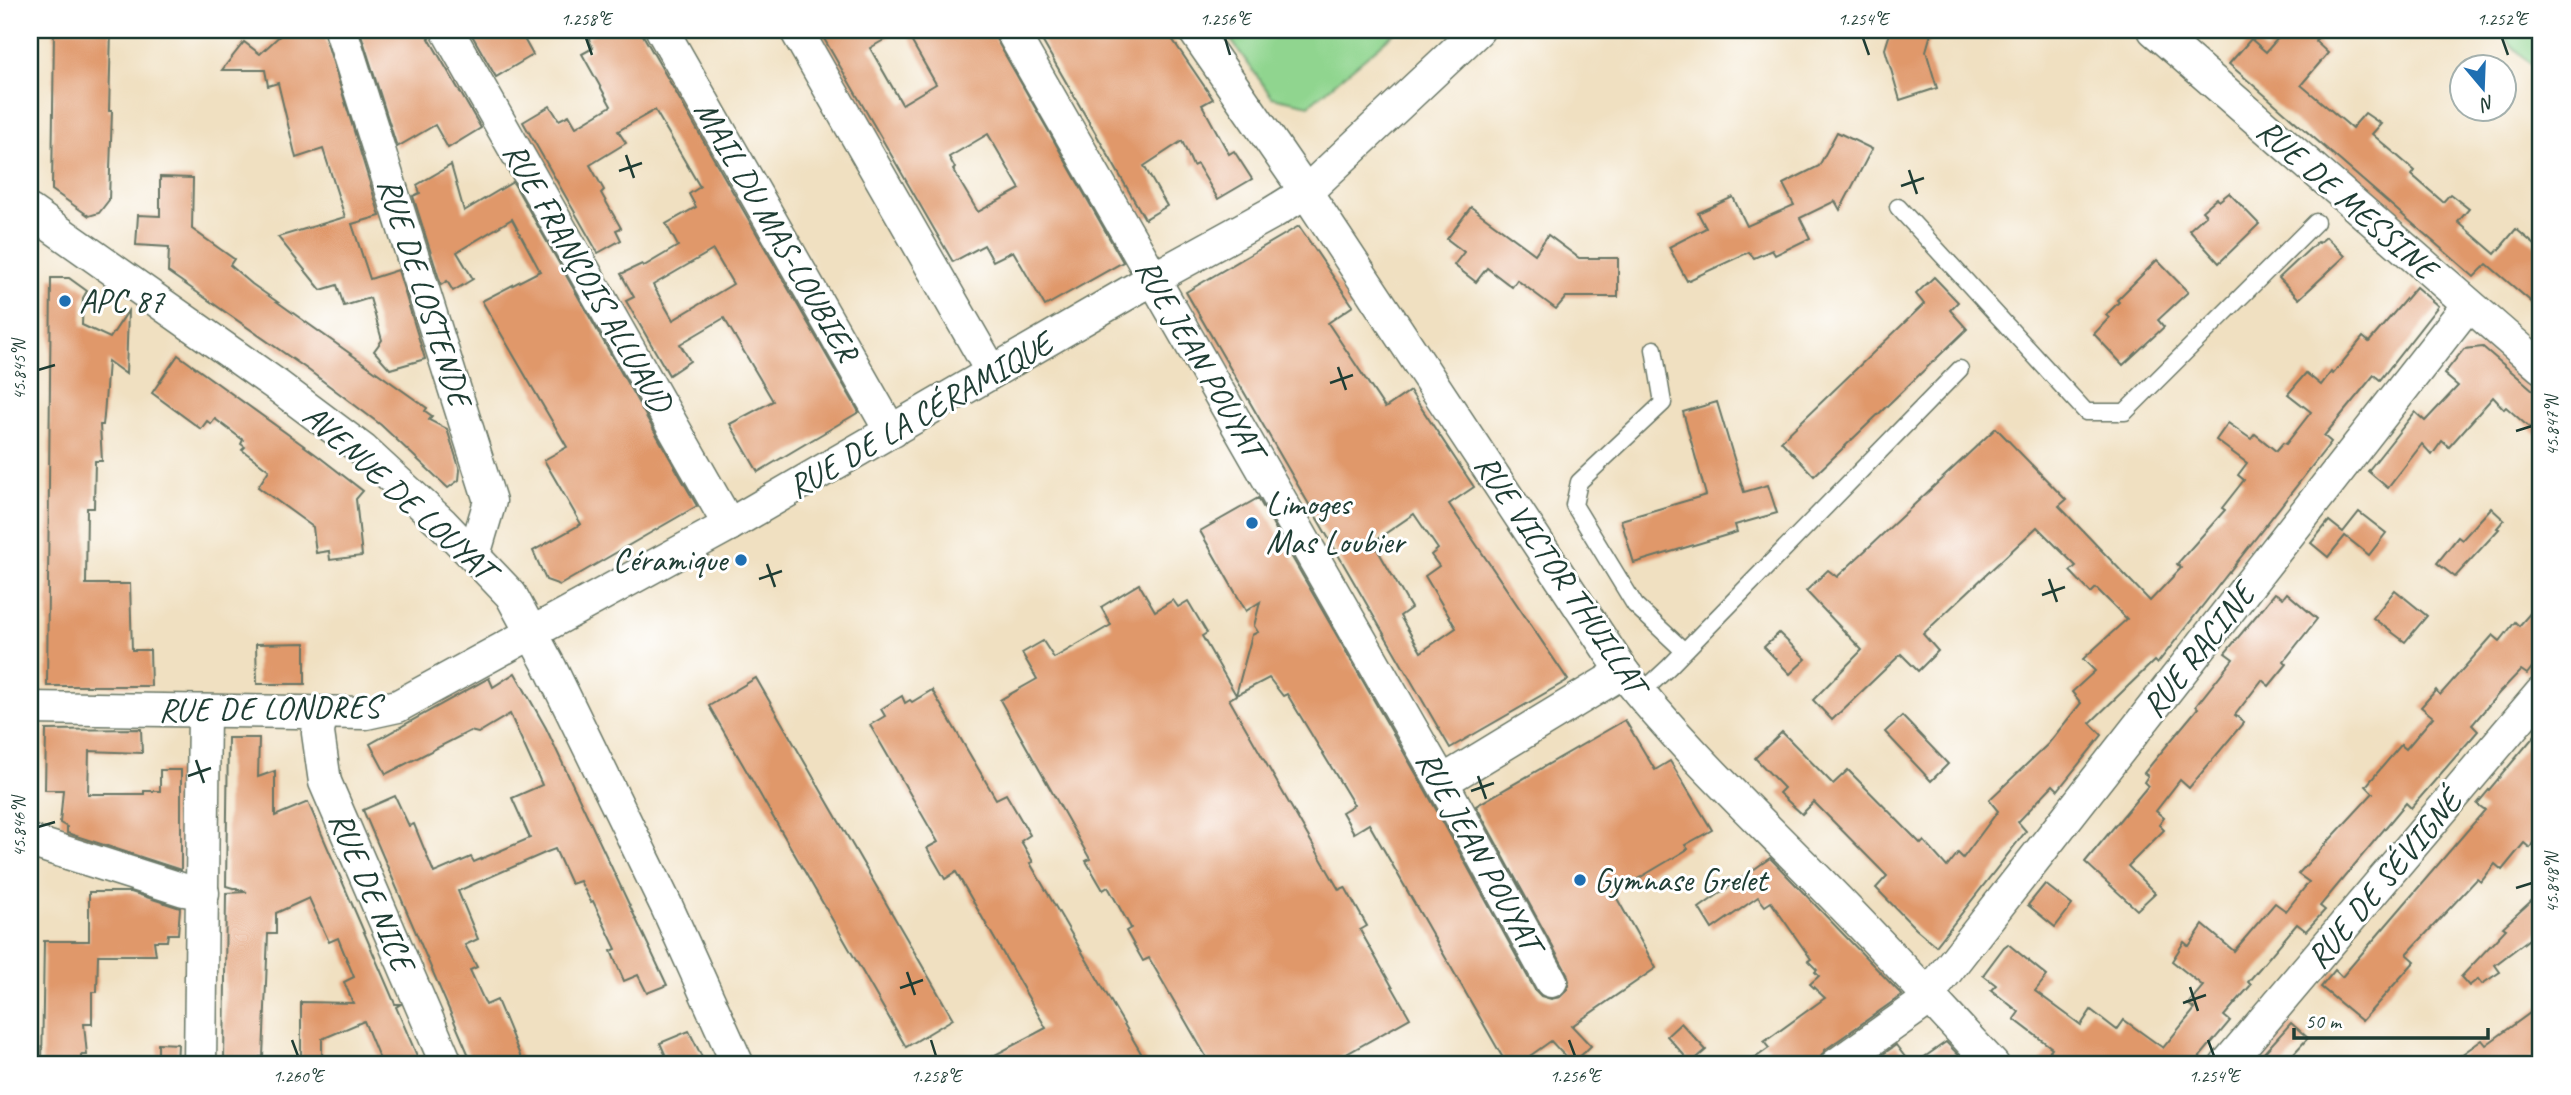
<svg xmlns="http://www.w3.org/2000/svg" width="2571" height="1095" font-family="Caveat,sans-serif">
<style>
.green{fill:#90d58f;stroke:#588962;stroke-width:2}
.building{fill:#e0986a;fill-rule:evenodd}
.lines{fill:none;stroke-linecap:round;stroke-linejoin:round}
.service-casing{stroke:#687665;stroke-width:19}
.minor-casing{stroke:#687665;stroke-width:35}
.service{stroke:#fff;stroke-width:16}
.minor{stroke:#fff;stroke-width:32}
.ticks{fill:none;stroke:#1f3d34;stroke-width:2.5}
.poi-dot{fill:#1f6fb2;stroke:#fff;stroke-width:2.5}
.labels{text-anchor:middle;dominant-baseline:central;stroke-width:6;stroke-linejoin:round;paint-order:stroke}
.street-label{font-size:33px;fill:#1f3d34;stroke:#fff}
.poi-label{font-size:33px;fill:#1f3d34;stroke:#fff;text-anchor:start}
.neatline{fill:none;stroke:#1f3d34;stroke-width:2.5}
.ticks-label{font-size:18px;text-anchor:middle;fill:#1f3d34}
</style>
<rect width="100%" height="100%" fill="#fff"/>
<filter id="ink" filterUnits="userSpaceOnUse"><feTurbulence type="fractalNoise" baseFrequency=".0143" numOctaves="2"/><feDisplacementMap in="SourceGraphic" scale="14" xChannelSelector="R" yChannelSelector="G"/><feConvolveMatrix kernelMatrix="1 2 1 2 8 2 1 2 1" color-interpolation-filters="sRGB"/></filter>
<filter id="wash" filterUnits="userSpaceOnUse"><feTurbulence type="fractalNoise" baseFrequency=".00686" numOctaves="4" result="noise"/><feDisplacementMap in="SourceGraphic" scale="28" xChannelSelector="R" yChannelSelector="G"/><feGaussianBlur stdDeviation="1.57" result="paint"/><feColorMatrix in="noise" values="0 0 0 0 0 0 0 0 0 0 0 0 0 0 0 0 0 1.4 0 .05"/><feComposite in="paint" operator="in"/></filter>
<g filter="url(#wash)">
<rect width="100%" height="100%" fill="#f0e0c1"/>
<g class="green">
<polygon points="1224,30 1398,30 1309,105 1272,97"/>
<polygon points="2501,30 2541,30 2541,74 2500,34"/>
</g>
<g id="blocks">
<g class="building">
<polygon points="54,30 111,30 109,111 112,111 109,200 99,213 89,216 52,190"/>
<polygon points="286,30 323,30 380,216 352,224 370,279 398,270 425,359 390,369 374,351 382,340 370,298 344,306 337,285 321,290 278,237 345,217 323,149 296,158 278,83 268,86 265,70 222,70 244,42 260,54"/>
<polygon points="367,30 424,30 481,128 448,148 435,125 397,147 361,34"/>
<polygon points="469,30 519,30 533,55 496,77"/>
<path d="M600,30H640L859,412L758,472L730,424L773,401L724,318L680,344L690,361L669,375L626,301L634,297L621,274L642,264L644,266L678,246L666,224L696,207L689,194L700,187L655,110L618,131L626,143L590,165L604,190L601,193L621,228L616,230L621,240L598,253L523,122L550,106L559,120L569,115L576,127L611,106L582,54L593,48L588,37ZM713,250L733,284L673,320L653,285Z"/>
<path d="M819,30H901L870,48L902,104L936,84L905,30H991L1123,262L1045,306L1013,251L993,261L984,245L953,262ZM988,134L1020,189L978,212L953,170L955,168L949,157Z"/>
<polygon points="1036,30 1166,30 1213,99 1202,105 1229,154 1234,151 1252,179 1218,199 1197,164 1193,166 1182,141 1144,166 1167,206 1145,219"/>
<polygon points="1891,30 1932,30 1926,51 1937,88 1900,100 1885,49"/>
<polygon points="2285,30 2324,30 2315,41 2328,53 2301,85 2352,128 2365,113 2381,124 2372,134 2415,171 2412,175 2443,202 2450,194 2469,209 2458,222 2495,254 2516,229 2541,250 2541,310 2487,264 2474,277 2229,64 2251,39 2266,52"/>
<polygon points="1837,132 1872,149 1840,210 1835,201 1800,218 1810,238 1775,255 1772,250 1754,258 1749,252 1687,281 1669,247 1706,228 1698,213 1733,197 1747,226 1794,205 1783,184 1819,166"/>
<polygon points="451,165 464,211 513,182 697,506 560,585 546,580 533,551 581,524 544,460 567,447 482,301 540,271 512,219 457,252 473,279 453,291 447,281 441,285 413,196 420,193 417,185"/>
<polygon points="160,177 193,178 192,229 234,259 230,265 252,284 427,408 425,411 432,416 429,420 447,429 460,470 459,480 448,488 381,425 307,369 168,272 169,247 136,245 138,215 160,216"/>
<polygon points="2229,193 2259,224 2219,263 2189,230 2206,215 2202,211 2217,198 2219,201"/>
<polygon points="1471,207 1535,254 1548,235 1579,258 1618,258 1618,297 1566,297 1556,309 1517,280 1512,287 1487,268 1476,282 1454,265 1464,252 1447,239"/>
<path d="M1299,226L1353,306L1328,323L1385,408L1410,391L1474,487L1449,504L1568,680L1450,748L1186,292ZM1414,514L1438,549L1431,555L1439,566L1425,576L1456,628L1421,652L1400,616L1411,608L1373,542Z"/>
<polygon points="2326,237 2345,256 2299,299 2279,278 2317,242 2319,243"/>
<polygon points="2157,260 2188,292 2158,320 2164,327 2123,365 2094,334 2109,318 2106,315 2119,302 2117,300"/>
<polygon points="1934,277 1958,302 1950,310 1967,329 1814,476 1781,441 1924,304 1916,294"/>
<polygon points="51,278 69,278 87,291 83,298 82,325 110,338 128,311 126,374 108,361 104,416 103,425 100,425 102,461 95,461 94,508 87,508 86,584 130,584 132,650 150,650 151,686 47,686"/>
<polygon points="2416,287 2438,306 2380,380 2374,375 2324,436 2331,442 2157,664 2154,661 2090,723 2102,735 2058,790 2053,785 2018,822 2026,831 1936,946 1916,929 1876,888 1887,876 1814,802 1802,814 1779,793 1784,788 1755,758 1782,732 1833,784 1848,770 1921,844 1924,841 1947,867 1958,853 1963,858 1998,811 1989,800 2048,744 2081,703 2072,692 2095,671 2083,659 2127,619 2096,588 2091,593 2070,571 2076,566 2037,527 1923,634 1938,651 1918,671 1901,654 1832,720 1813,700 1862,650 1806,591 1828,570 1837,577 1996,428 2066,500 2059,506 2150,601 2181,568 2177,564 2225,510 2222,508 2244,480 2238,475 2247,463 2216,440 2228,423 2251,439 2255,434 2276,451 2283,443 2286,444 2311,412 2288,394 2306,373 2321,385 2331,372 2333,374 2363,337 2369,342"/>
<polygon points="2483,347 2541,397 2541,438 2506,407 2504,409 2493,397 2449,447 2442,441 2432,455 2422,444 2388,488 2368,471 2415,412 2425,421 2458,386 2444,374 2464,349"/>
<polygon points="178,355 318,456 363,491 356,499 362,556 330,560 329,551 316,553 313,527 258,487 269,470 242,450 245,447 241,444 243,440 215,419 211,424 207,421 201,429 152,393"/>
<polygon points="1717,402 1744,492 1768,485 1777,513 1735,525 1737,532 1634,563 1621,520 1706,495 1683,412"/>
<polygon points="1258,498 1426,791 1535,990 1541,996 1551,999 1560,997 1567,990 1569,981 1567,973 1476,806 1625,720 1655,770 1670,761 1712,830 1685,845 1688,849 1614,893 1656,968 1572,1026 1591,1046 1572,1064 1551,1041 1517,1065 1507,1065 1369,824 1354,833 1342,812 1354,805 1287,694 1283,696 1269,678 1229,699 1339,890 1345,887 1367,926 1360,930 1410,1018 1327,1065 1211,1065 1149,958 1143,961 1126,931 1131,928 1108,887 1103,890 1086,861 1090,859 1000,700 1037,679 1022,653 1043,641 1054,658 1111,625 1101,607 1139,584 1155,611 1173,600 1178,607 1188,601 1207,633 1202,636 1236,695 1252,635 1258,632 1254,626 1260,602 1246,611 1200,531"/>
<polygon points="2491,508 2504,520 2497,528 2499,529 2455,577 2437,563 2458,537 2462,540"/>
<polygon points="2359,512 2386,533 2369,555 2345,536 2328,557 2311,543 2329,521 2343,532"/>
<polygon points="2395,590 2427,616 2405,642 2373,618"/>
<polygon points="2275,593 2283,598 2287,593 2317,619 2284,661 2287,664 2269,686 2262,680 2235,715 2244,722 2189,788 2180,780 2156,811 2164,818 2159,825 2164,830 2128,866 2155,893 2137,910 2085,862 2148,786 2144,782 2148,776 2144,773 2198,708 2196,706 2233,659 2225,653"/>
<polygon points="2541,601 2541,656 2527,674 2521,670 2499,693 2472,725 2478,731 2411,808 2406,803 2320,906 2325,910 2306,931 2297,924 2248,982 2251,985 2224,1016 2230,1021 2193,1065 2037,1065 2052,1048 2014,1019 2019,1012 1991,990 1996,985 1983,975 2004,947 2008,944 2047,976 2035,991 2081,1025 2091,1010 2117,1030 2124,1020 2163,1048 2195,1009 2188,1004 2203,986 2172,961 2184,942 2189,946 2203,925 2234,951 2275,903 2286,911 2309,882 2298,874 2373,793 2366,786 2401,745 2406,749 2433,717 2421,707 2436,690 2440,695 2493,635 2500,641 2515,622 2519,626"/>
<polygon points="1779,633 1806,659 1790,674 1764,647"/>
<polygon points="305,643 305,684 257,684 256,644"/>
<polygon points="515,673 546,728 667,985 647,993 638,975 624,981 611,951 616,949 593,901 591,902 580,881 571,884 555,849 547,852 458,891 478,939 465,945 477,967 470,970 486,1005 497,1000 524,1065 473,1065 363,810 395,796 409,826 414,824 434,873 471,857 474,862 530,838 512,798 542,785 510,714 478,733 470,731 386,774 370,744 489,678 493,687"/>
<polygon points="756,678 953,1019 906,1047 709,706"/>
<polygon points="932,690 996,799 1006,794 1030,835 1021,841 1033,862 1030,863 1148,1065 976,1065 1046,1028 956,872 945,879 927,848 938,842 870,725 885,716 881,709 902,696 905,703 910,700 912,702"/>
<polygon points="1902,716 1948,764 1931,781 1885,732"/>
<polygon points="2541,728 2541,849 2533,843 2530,848 2524,843 2502,870 2495,864 2481,882 2477,879 2407,954 2415,961 2362,1021 2321,987 2335,970 2342,977 2364,951 2485,810 2477,804"/>
<polygon points="141,729 142,753 89,751 88,794 144,794 144,791 160,791 160,770 181,770 181,870 67,833 67,827 60,823 63,790 45,790 46,730"/>
<polygon points="228,738 259,738 258,777 275,771 275,816 308,802 395,1004 401,1004 396,1007 421,1065 382,1065 364,1021 322,1039 322,1059 301,1058 301,1002 353,1003 344,982 354,977 338,938 329,942 309,898 276,913 276,934 268,934 263,1057 260,1057 259,1065 224,1065 226,893 247,892 226,886"/>
<polygon points="1770,858 1902,995 1825,1050 1819,1060 1812,1065 1745,1065 1769,1048 1764,1042 1825,998 1810,984 1819,976 1815,972 1817,970 1808,961 1811,959 1771,902 1765,906 1758,897 1712,929 1699,908"/>
<polygon points="2045,884 2072,905 2055,927 2028,905"/>
<polygon points="89,892 131,892 180,908 178,934 168,934 167,941 154,941 156,955 98,955 97,992 92,992 92,1024 84,1024 87,1055 81,1055 81,1065 42,1065 44,941 89,941"/>
<polygon points="2541,892 2541,930 2495,965 2500,972 2482,984 2478,979 2469,986 2461,977 2506,929 2503,927"/>
<polygon points="2541,1005 2541,1052 2520,1065 2447,1065 2482,1040 2486,1045"/>
<polygon points="1681,1023 1706,1050 1691,1063 1667,1036"/>
<polygon points="2291,1023 2308,1038 2283,1065 2253,1065"/>
<polygon points="689,1031 706,1065 670,1065 660,1043"/>
<polygon points="1946,1042 1968,1065 1913,1065"/>
<polygon points="158,1043 178,1044 177,1065 158,1065"/>
<polygon points="1896,1045 1911,1065 1874,1065 1872,1062"/>
</g>
</g>
</g>
<g filter="url(#ink)">
<use href="#blocks" fill-opacity="0" stroke="#687665" stroke-width="2"/>
<g class="lines">
<defs>
<g id="service">
<polyline points="1898,207 2086,412 2125,412 2316,222"/>
<polyline points="1654,349 1663,403 1579,482 1574,505 1635,605 1683,650"/>
<polyline points="1640,694 1669,667 1960,369"/>
</g>
<g id="minor">
<polyline points="341,30 490,501 474,555"/>
<polyline points="447,30 729,525"/>
<polyline points="662,30 885,421 893,431"/>
<polyline points="796,30 992,372"/>
<polyline points="1011,30 1442,782 1551,981"/>
<path d="M1194,30L1306,192L1623,672C1680,745 1748,809 1813,875C1875,937 1934,1002 1993,1065"/>
<polyline points="2154,30 2541,367"/>
<polyline points="30,211 275,384 363,450 442,523 511,595 550,667 666,905 738,1065"/>
<polyline points="30,708 366,713 398,706 729,525 1154,278 1272,213 1306,192 1478,30"/>
<polyline points="321,713 318,733 325,782 447,1065"/>
<polyline points="1442,782 1623,672"/>
<polyline points="30,841 184,890 203,893"/>
<polyline points="200,1065 204,711"/>
<polyline points="1836,1065 1919,1006 1928,995 2468,305"/>
<polyline points="2226,1065 2541,693"/>
</g>
</defs>
<use href="#service" class="service-casing"/>
<use href="#minor" class="minor-casing"/>
<use href="#service" class="service"/>
<use href="#minor" class="minor"/>
</g>
</g>
<path class="ticks" d="M586,38L592,55M1225,38L1230,55M1863,38L1869,55M2502,38L2508,55M626,155L634,178M1909,170L1917,194M619,171L642,163M1901,186L1924,178M1338,367L1346,390M38,370L55,365M1330,383L1353,375M2516,431L2532,426M767,564L775,587M759,579L782,571M2049,579L2057,602M2042,595L2065,587M196,760L204,783M188,776L211,768M1478,776L1486,799M1471,791L1494,783M38,827L55,822M2516,888L2532,883M907,972L915,995M2190,987L2198,1011M900,988L923,980M2183,1003L2206,995M292,1040L298,1056M931,1040L936,1056M1569,1040L1575,1056M2208,1040L2214,1056"/>
<g class="poi-dot">
<circle cx="65" cy="301" r="7"/>
<circle cx="1252" cy="523" r="7"/>
<circle cx="741" cy="560" r="7"/>
<circle cx="1580" cy="880" r="7"/>
</g>
<g class="labels">
<g class="street-label">
<text transform="translate(2347 199) rotate(41)">RUE DE MESSINE</text>
<text transform="translate(777 231) rotate(60)">MAIL DU MAS-LOUBIER</text>
<text transform="translate(588 277) rotate(60)">RUE FRANÇOIS ALLUAUD</text>
<text transform="translate(425 292) rotate(72)">RUE DE LOSTENDE</text>
<text transform="translate(1200 358) rotate(60)">RUE JEAN POUYAT</text>
<text transform="translate(920 415) rotate(-30)">RUE DE LA CÉRAMIQUE</text>
<text transform="translate(399 492) rotate(42)">AVENUE DE LOUYAT</text>
<text transform="translate(1561 574) rotate(56)">RUE VICTOR THUILLAT</text>
<text transform="translate(2198 650) rotate(-52)">RUE RACINE</text>
<text transform="translate(269 708) rotate(-1)">RUE DE LONDRES</text>
<text transform="translate(1479 851) rotate(61)">RUE JEAN POUYAT</text>
<text transform="translate(2384 879) rotate(-50)">RUE DE SÉVIGNÉ</text>
<text transform="translate(372 891) rotate(67)">RUE DE NICE</text>
</g>
<g class="poi-label">
<text x="79" y="301">APC 87</text>
<text x="1266" y="504">Limoges<tspan x="1266" dy="38">Mas Loubier</tspan></text>
<text x="727" y="560" text-anchor="end">Céramique</text>
<text x="1594" y="880">Gymnase Grelet</text>
</g>
</g>
<rect width="2571" height="1095" fill="none" stroke="#fff" stroke-width="77"/>
<g transform="translate(2483 88) rotate(161)"><circle r="33" fill="#ffffff" stroke="#a5b1ae" stroke-width="2"/>
<path d="M0-5L12 26L0 18L-12 26Z" fill="#1f6fb2"/>
<text y="-10" font-size="19" font-weight="bold" text-anchor="middle" fill="#1f3d34">N</text>
</g>
<path d="M2294 1028v10h194v-10" fill="none" stroke="#1f3d34" stroke-width="3.5"/>
<text x="2305" y="1028" font-size="21" fill="#1f3d34" stroke="#ffffff" stroke-width="5" paint-order="stroke">50 m</text>
<rect x="38" y="38" width="2494" height="1018" class="neatline"/>
<g class="ticks-label">
<text x="586" y="25">1.258°E</text>
<text x="1225" y="25">1.256°E</text>
<text x="1863" y="25">1.254°E</text>
<text x="2502" y="25">1.252°E</text>
<text transform="translate(19 370) rotate(-90)" y="6">45.845°N</text>
<text transform="translate(2552 426) rotate(-90)" y="6">45.847°N</text>
<text transform="translate(19 827) rotate(-90)" y="6">45.846°N</text>
<text transform="translate(2552 883) rotate(-90)" y="6">45.848°N</text>
<text x="298" y="1082">1.260°E</text>
<text x="936" y="1082">1.258°E</text>
<text x="1575" y="1082">1.256°E</text>
<text x="2214" y="1082">1.254°E</text>
</g>
</svg>
